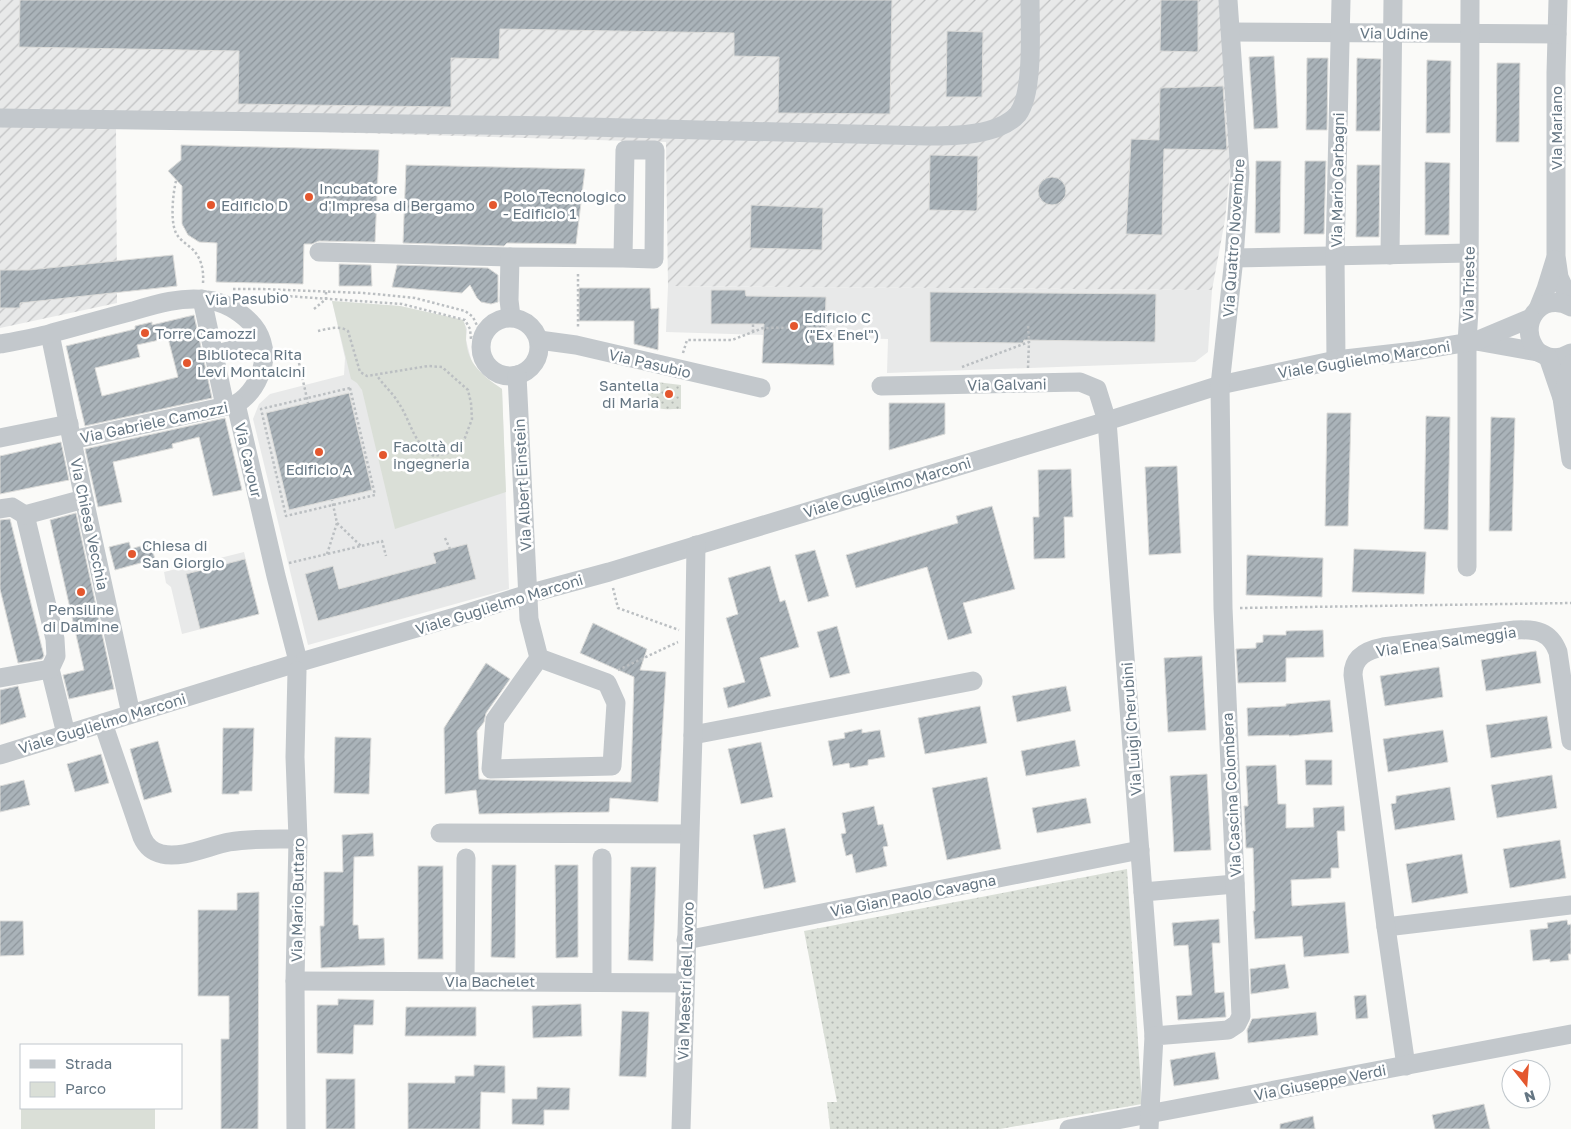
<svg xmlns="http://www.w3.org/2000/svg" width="1571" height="1129" font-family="'Golos Text',sans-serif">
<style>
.built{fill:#e8e9e9}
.industrial{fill:url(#industrial-furrows)}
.grass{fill:url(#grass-dots)}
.park{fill:#dadfd7}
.building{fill:url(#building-hatch);stroke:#dcdcda;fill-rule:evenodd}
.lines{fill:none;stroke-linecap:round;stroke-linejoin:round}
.path{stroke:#bbbfc2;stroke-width:2.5;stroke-dasharray:2.5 2.5;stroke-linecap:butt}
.minor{stroke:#c3c8cc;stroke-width:19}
.poi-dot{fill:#e4572e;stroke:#fff;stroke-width:2}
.labels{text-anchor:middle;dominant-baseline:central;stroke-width:5;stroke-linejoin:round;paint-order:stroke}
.street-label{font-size:15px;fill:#657683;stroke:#fff}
.poi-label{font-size:15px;fill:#657683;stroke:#fff;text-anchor:start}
</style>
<defs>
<pattern id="industrial-furrows" width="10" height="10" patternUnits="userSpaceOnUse" patternTransform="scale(1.25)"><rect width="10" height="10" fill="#e8e9e9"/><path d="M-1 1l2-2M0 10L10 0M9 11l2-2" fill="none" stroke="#c0c1c2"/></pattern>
<pattern id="grass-dots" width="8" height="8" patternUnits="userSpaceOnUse" patternTransform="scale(1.25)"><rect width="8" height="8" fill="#dadfd7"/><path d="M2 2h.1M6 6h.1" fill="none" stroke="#b4b9b4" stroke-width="1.8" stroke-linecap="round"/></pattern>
<pattern id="building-hatch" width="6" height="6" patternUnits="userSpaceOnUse" patternTransform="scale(1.25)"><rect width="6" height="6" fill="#aab3b9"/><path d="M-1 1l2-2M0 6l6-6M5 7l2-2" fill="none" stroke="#8e969c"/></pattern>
</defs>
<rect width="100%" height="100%" fill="#fafaf8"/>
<g class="built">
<polygon points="668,286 1212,290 1208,352 1195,362 887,373 888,339 666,332"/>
<polygon points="332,301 400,306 463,320 467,329 466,340 472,363 486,378 502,389 509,589 308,645 253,419 259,404 270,394 344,375 345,358"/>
<polygon points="244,552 259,614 182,634 171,587 166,583 164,572"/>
</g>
<polygon class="industrial" points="0,0 1220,0 1233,141 1225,220 1212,290 668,286 666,142 116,126 117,303 0,328"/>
<g class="grass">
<path d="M648,381L681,385V409C653,409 647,413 648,381Z"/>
<polygon points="1127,869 1142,1104 1000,1129 830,1129 827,1102 837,1102 804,931"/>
</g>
<g class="park">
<path d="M332,301L400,306L463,320C467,329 466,330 466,339C467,364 483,376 502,389L506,492L395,529L362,390L357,383L351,379Z"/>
<polygon points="21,1091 21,1108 155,1108 155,1129 21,1129"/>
</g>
<g class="building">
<polygon points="20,0 892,0 890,114 778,113 779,57 734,56 734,33 500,29 499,59 451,58 451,107 238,104 239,51 19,47"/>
<polygon points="1161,0 1198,0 1198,52 1160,51"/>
<polygon points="947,31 983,32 982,97 946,97"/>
<polygon points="1274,56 1278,128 1254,129 1249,57"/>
<polygon points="1307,58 1328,58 1327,130 1306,130"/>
<polygon points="1357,58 1381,59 1380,131 1356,131"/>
<polygon points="1427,60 1451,61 1450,133 1426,133"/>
<polygon points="1497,63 1520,63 1519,142 1496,142"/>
<polygon points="1223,86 1227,150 1164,149 1162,235 1126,234 1131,139 1159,140 1160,88"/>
<polygon points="181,145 379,150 375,242 319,241 312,244 304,244 303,284 216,282 217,243 199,242 188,235 182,224 182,186 168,171 181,160"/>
<polygon points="930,155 978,156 977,211 929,210"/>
<polygon points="1256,161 1281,161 1280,233 1255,233"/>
<polygon points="1305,161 1326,161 1324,234 1304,234"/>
<polygon points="1425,162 1450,163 1449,235 1425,235"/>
<polygon points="406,165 585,169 576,244 507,243 504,246 403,243"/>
<polygon points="1357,165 1380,165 1379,237 1356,237"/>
<circle cx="1052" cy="191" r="14"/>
<polygon points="751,205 823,208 822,250 750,248"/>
<polygon points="173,255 177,286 20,303 20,308 0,308 0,270 29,270"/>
<polygon points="339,264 371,265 372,286 339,286"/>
<polygon points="397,265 488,268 498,275 498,302 491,304 481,302 477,298 470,285 462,293 392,287"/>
<polygon points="579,288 650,288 651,309 659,308 658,350 634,344 634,321 579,321"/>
<polygon points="711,290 745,290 746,296 826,297 825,332 833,333 834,365 762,363 764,324 711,324"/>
<polygon points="930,292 1156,294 1155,342 1024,340 1023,343 930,342"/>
<path d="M194,315L212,398L85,426L66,346L135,329V326L152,322V325ZM168,338L178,377L102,396L95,368L140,357L137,345Z"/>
<polygon points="349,393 372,490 289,510 266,413"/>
<polygon points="889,403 945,403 945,434 889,450"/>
<polygon points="1327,413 1351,413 1348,526 1325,526"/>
<polygon points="1426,416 1450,417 1448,530 1424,529"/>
<polygon points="1491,417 1515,418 1512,531 1489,531"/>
<polygon points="225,418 242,490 213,496 199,437 172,444 173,448 113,462 122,502 98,507 85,449"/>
<polygon points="61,442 69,480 0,494 0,456"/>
<polygon points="1177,466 1181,553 1149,555 1145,467"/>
<polygon points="1071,469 1073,517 1064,517 1065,558 1034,559 1033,517 1039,517 1038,470"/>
<polygon points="992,506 1015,589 963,603 972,633 948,640 927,567 856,588 846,555 958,523 956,516"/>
<polygon points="76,513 114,689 69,699 63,675 84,670 50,520"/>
<polygon points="10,519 44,656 42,659 18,663 0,589 0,520"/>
<polygon points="129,542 131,549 150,543 155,559 115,570 109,547"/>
<polygon points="467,544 476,579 318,621 305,574 333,566 339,589 436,563 433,553"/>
<polygon points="1354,549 1426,552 1424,594 1352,592"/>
<polygon points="815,550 829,596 808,602 795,555"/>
<polygon points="1247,555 1323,558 1322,597 1246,595"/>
<polygon points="245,559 259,614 200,629 186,574"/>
<polygon points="770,566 780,602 785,600 799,647 760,658 771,696 728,708 723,688 745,682 726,618 738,614 728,578"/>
<polygon points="593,623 647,649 640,670 666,672 658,802 610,798 609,812 479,814 476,790 445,794 444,728 486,663 510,679 486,713 484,722 477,731 479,779 491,780 631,782 634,677 580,653"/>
<polygon points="837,626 850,673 830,678 817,632"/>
<polygon points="1323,630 1324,657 1286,658 1286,682 1238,683 1236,649 1256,648 1256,643 1263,642 1263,635 1286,635 1286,631"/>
<polygon points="1536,651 1541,683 1486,691 1481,660"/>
<polygon points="1202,656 1206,730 1168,732 1164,658"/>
<polygon points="1439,667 1443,697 1385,706 1380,676"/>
<polygon points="18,686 26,717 0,725 0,690"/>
<polygon points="1066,686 1071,711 1017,722 1012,696"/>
<polygon points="1330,700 1333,732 1289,736 1289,735 1248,736 1247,708 1286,706 1286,704"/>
<polygon points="980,706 987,743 925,754 918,718"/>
<polygon points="1547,716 1552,748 1491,758 1486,725"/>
<polygon points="223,728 254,728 252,791 239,791 239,794 222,794"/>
<polygon points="862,729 862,733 880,730 885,757 868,760 868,765 850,768 849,763 833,766 828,741 845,738 844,733"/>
<polygon points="1443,730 1448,762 1388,772 1383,739"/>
<polygon points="335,737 371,738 369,794 334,793"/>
<polygon points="1075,740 1080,766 1026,776 1021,751"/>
<polygon points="158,741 172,792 144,800 130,749"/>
<polygon points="761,742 773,797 741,804 728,749"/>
<polygon points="101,754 109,783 75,792 67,764"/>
<polygon points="1305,760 1332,760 1332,785 1306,785"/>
<polygon points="1276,765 1278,804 1286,804 1286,828 1314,827 1313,808 1344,806 1345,831 1337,831 1339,868 1331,868 1331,878 1291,880 1292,906 1345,902 1349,953 1304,957 1302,936 1255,939 1253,911 1255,911 1253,848 1246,848 1244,806 1248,806 1246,766"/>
<polygon points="1207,774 1211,850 1174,852 1170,776"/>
<polygon points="1552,775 1557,808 1497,818 1491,785"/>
<polygon points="987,777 1001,849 947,860 932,788"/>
<polygon points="24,780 30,805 0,812 0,786"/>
<polygon points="1450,787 1455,820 1395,830 1391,804 1396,803 1396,796"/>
<polygon points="1086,798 1091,823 1037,833 1032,808"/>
<polygon points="874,806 878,825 883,824 888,846 883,847 887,866 856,873 852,854 846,856 841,834 846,833 842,813"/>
<polygon points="785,828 796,882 764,889 753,835"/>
<polygon points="373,833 374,856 354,857 353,925 358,925 359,939 384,938 385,965 321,968 320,926 324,926 324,872 343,872 342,835"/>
<polygon points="1560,840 1566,878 1510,888 1503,849"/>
<polygon points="1462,854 1468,893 1412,903 1406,864"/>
<polygon points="492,865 516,865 515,958 491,957"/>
<polygon points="555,865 578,865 578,957 556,958"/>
<rect x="418" y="866" width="25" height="93"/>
<polygon points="631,867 656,867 653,961 628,960"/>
<polygon points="259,892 258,1129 221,1129 221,1039 229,1039 229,996 198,996 198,910 237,910 237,893"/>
<polygon points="1219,919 1220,943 1212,943 1215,993 1224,992 1226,1017 1178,1020 1176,996 1192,995 1188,945 1174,946 1172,923"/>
<polygon points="1567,920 1568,925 1571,924 1571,954 1568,954 1569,960 1550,962 1550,959 1533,961 1530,930 1548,928 1547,923"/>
<polygon points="0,921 23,921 24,955 0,956"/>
<polygon points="1285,964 1289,988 1251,994 1250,969"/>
<polygon points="1366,995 1368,1018 1356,1019 1354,996"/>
<polygon points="338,999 374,1000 373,1025 354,1025 353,1054 317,1053 317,1005 338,1005"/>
<polygon points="581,1004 582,1036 533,1038 532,1006"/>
<polygon points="406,1007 476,1007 476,1036 405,1036"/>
<polygon points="622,1011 649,1012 646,1077 619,1076"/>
<polygon points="1316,1012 1318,1035 1248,1043 1247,1030 1252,1019"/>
<polygon points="1215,1052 1219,1079 1174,1086 1170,1060"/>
<polygon points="474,1065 505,1066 505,1093 481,1092 480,1129 408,1129 408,1083 455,1083 455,1076 474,1076"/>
<rect x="326" y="1079" width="29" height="50"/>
<polygon points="537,1087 570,1088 569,1110 544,1110 544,1125 512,1124 512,1099 537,1099"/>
<polygon points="1484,1104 1490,1129 1435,1129 1432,1115"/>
<polygon points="1313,1116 1315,1129 1280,1129 1280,1124"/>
</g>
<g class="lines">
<g class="path">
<path d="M176,181C173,193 170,221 176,233C179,239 185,243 190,247C201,256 204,269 203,283"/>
<polyline points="578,274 578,329"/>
<polyline points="233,289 261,289 364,293 415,298 465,311 473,317 482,336"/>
<polyline points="245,296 286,296 402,304 465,320 470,329 471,339 487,328"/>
<polyline points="314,309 326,299 326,292"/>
<path d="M318,331C327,329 340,325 348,331L360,372L367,376L428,366L442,367L468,390L471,403L472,419L463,443L452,452L434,456C413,444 411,421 398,402C392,392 382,384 376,374"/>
<polyline points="753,332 753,324"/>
<polyline points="683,353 687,340 732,340 763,328 825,327 827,322 833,322"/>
<polyline points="299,363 308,403"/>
<polyline points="962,367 1029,342 1028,325"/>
<polyline points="1028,368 1029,342"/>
<polygon points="350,388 375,495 286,516 261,409"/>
<polyline points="337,523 361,546"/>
<polyline points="445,538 450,549"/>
<polyline points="327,554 337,523 332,500"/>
<polyline points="289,563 382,541 386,556"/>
<polyline points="613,588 618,608 679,630"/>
<polyline points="1240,608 1571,603"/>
<polyline points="618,670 678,642"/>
</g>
<g class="minor">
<polyline points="1558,0 1556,73 1556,256 1559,277 1571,304"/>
<polyline points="1231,32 1557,34"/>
<path d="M0,118L553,126L927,136C953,136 999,136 1018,114C1034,93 1030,27 1030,0"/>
<polyline points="319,252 510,257"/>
<polyline points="1390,255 1393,0"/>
<polyline points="1234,258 1469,253"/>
<polyline points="202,299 225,406"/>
<polyline points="1538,309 1546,289 1555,260"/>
<polyline points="511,317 509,300 510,257 623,258 625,150 655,150 654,259 623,258"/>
<circle cx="510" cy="347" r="29"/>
<polyline points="50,334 84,499 131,714"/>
<polyline points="539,340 576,345 761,388"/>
<polyline points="1476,341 1538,352 1548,357 1555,358 1562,357 1571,353"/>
<path d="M0,344C17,341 35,338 52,333C79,326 106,318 133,311C156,304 183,296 207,300C224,302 238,310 250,322C261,333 266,349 263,364C260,380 250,396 236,404L72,440"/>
<path d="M1538,352C1515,325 1541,290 1571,307"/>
<polyline points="214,355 261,342"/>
<polyline points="1548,357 1562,398 1571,460"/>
<polyline points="1336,360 1335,256 1341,0"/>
<polyline points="517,375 529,619 539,658 495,720 491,769 612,766 616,703 607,683 539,658"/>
<polyline points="881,386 1080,382 1097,389 1107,421 1154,1036"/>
<polyline points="1562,398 1571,364"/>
<polyline points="236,404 276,576 297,657"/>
<polyline points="0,438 69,424"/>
<polyline points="0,509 12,507 25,515 55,639 56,656 50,669 66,734"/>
<polyline points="25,515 84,499"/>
<polyline points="1467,567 1467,343 1469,310 1470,0"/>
<polyline points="304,661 458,616 528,594 609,572 1107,421 1220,385 1336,360 1415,351 1476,341 1531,318"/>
<polyline points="0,678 50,669"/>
<path d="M103,723L142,837C146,846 152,852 162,854C181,859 209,846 229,842C252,838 275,839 298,839"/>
<polyline points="693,735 973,681"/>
<polyline points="0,755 290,665"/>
<polyline points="440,833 689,834"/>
<polyline points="1143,892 1235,884"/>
<polyline points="1386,927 1571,905"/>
<polyline points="686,940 1140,850"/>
<polyline points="295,981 685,983"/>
<polyline points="465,981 466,858"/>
<polyline points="602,982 602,858"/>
<path d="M1406,1066L1386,927L1353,675C1353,657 1367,650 1383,647L1515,630C1536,629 1550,631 1558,652L1571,741"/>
<polyline points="296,1129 295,981 298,839 295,757 297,671"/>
<polyline points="681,1129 693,735 696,545"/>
<polyline points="1069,1129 1571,1034"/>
<polyline points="1149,1129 1154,1036 1228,1030 1237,1024 1241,1016 1223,608 1220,385 1234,258 1240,173 1228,0"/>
</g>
</g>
<g class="poi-dot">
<circle cx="309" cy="197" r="5"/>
<circle cx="211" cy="205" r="5"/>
<circle cx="493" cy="205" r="5"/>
<circle cx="794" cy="326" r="5"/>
<circle cx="145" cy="333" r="5"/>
<circle cx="187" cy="363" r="5"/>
<circle cx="669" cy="394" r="5"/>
<circle cx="319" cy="452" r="5"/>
<circle cx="383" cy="455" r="5"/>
<circle cx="132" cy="554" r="5"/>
<circle cx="81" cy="592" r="5"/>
</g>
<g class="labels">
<g class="street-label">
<text transform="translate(1394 33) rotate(1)">Via Udine</text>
<text transform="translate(1556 128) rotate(-90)">Via Mariano</text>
<text transform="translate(1337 180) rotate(-89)">Via Mario Garbagni</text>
<text transform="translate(1233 238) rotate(-86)">Via Quattro Novembre</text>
<text transform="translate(1468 284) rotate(-89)">Via Trieste</text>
<text transform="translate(247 298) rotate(-2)">Via Pasubio</text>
<text transform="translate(1364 359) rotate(-9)">Viale Guglielmo Marconi</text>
<text transform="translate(650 363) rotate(13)">Via Pasubio</text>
<text transform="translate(1007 384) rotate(-1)">Via Galvani</text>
<text transform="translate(154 422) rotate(-12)">Via Gabriele Camozzi</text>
<text transform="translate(249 460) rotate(77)">Via Cavour</text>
<text transform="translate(522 485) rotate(-93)">Via Albert Einstein</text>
<text transform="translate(887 487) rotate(-17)">Viale Guglielmo Marconi</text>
<text transform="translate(90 524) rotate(78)">Via Chiesa Vecchia</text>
<text transform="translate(499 604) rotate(-17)">Viale Guglielmo Marconi</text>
<text transform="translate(1446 641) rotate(-8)">Via Enea Salmeggia</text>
<text transform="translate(102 723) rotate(-17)">Viale Guglielmo Marconi</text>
<text transform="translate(1131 729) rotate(-94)">Via Luigi Cherubini</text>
<text transform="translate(1231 795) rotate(-93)">Via Cascina Colombera</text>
<text transform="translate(913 895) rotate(-11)">Via Gian Paolo Cavagna</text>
<text transform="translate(297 900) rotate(-89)">Via Mario Buttaro</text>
<text x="490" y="981">Via Bachelet</text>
<text transform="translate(685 981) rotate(-88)">Via Maestri del Lavoro</text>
<text transform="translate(1320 1082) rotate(-11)">Via Giuseppe Verdi</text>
</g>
<g class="poi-label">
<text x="319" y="188">Incubatore<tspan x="319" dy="17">d'Impresa di Bergamo</tspan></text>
<text x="503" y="196">Polo Tecnologico<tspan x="503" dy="17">- Edificio 1</tspan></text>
<text x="221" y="205">Edificio D</text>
<text x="804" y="317">Edificio C<tspan x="804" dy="17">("Ex Enel")</tspan></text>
<text x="155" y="333">Torre Camozzi</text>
<text x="197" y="354">Biblioteca Rita<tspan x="197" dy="17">Levi Montalcini</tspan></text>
<text x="659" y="385" text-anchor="end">Santella<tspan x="659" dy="17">di Maria</tspan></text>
<text x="393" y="446">Facoltà di<tspan x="393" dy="17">ingegneria</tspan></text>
<text x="319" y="469" text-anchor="middle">Edificio A</text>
<text x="142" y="545">Chiesa di<tspan x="142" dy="17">San Giorgio</tspan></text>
<text x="81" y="609" text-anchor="middle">Pensiline<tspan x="81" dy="17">di Dalmine</tspan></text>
</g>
</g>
<rect x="20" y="1044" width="162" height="65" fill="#ffffff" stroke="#c1c8cd"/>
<rect x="30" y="1060" width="25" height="8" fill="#c3c8cc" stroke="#c1c8cd"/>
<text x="65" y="1069" font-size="15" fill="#657683">Strada</text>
<rect x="30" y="1082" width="25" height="15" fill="#dadfd7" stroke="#c1c8cd"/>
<text x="65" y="1094" font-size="15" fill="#657683">Parco</text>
<g transform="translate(1526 1084) rotate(163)"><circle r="24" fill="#ffffff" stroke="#c1c8cd"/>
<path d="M0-4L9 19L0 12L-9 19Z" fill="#e4572e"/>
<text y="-8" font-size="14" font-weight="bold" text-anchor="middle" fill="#657683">N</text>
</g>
</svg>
